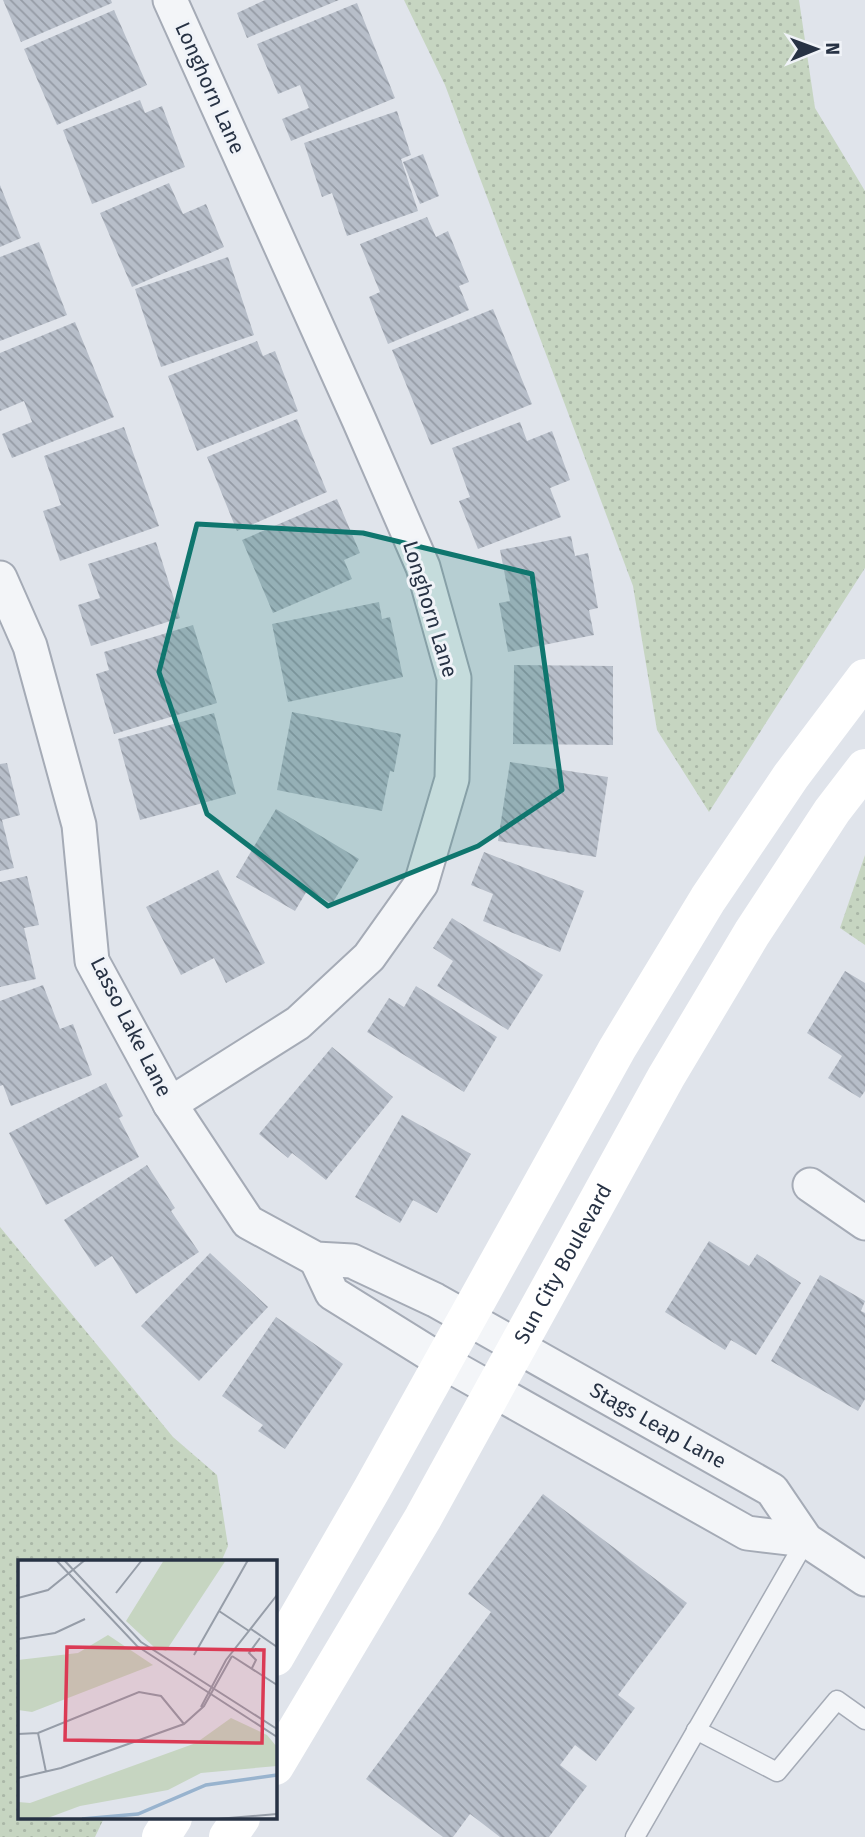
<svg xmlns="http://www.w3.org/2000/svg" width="865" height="1837" font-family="'Fira Sans',sans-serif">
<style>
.grass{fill:url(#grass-dots)}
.building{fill:url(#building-back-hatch)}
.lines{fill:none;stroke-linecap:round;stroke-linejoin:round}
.lane-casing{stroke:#a5abb6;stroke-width:21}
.street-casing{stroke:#a5abb6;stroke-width:37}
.lane{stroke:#f3f5f8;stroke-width:18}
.street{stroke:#f3f5f8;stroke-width:33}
.secondary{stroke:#fff;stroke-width:38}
.marked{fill:#0f766e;fill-opacity:0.2;stroke:#0f766e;stroke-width:5;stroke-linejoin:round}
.labels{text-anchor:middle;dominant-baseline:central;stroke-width:6;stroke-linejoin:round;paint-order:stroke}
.street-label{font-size:21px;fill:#273244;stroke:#f0f3f8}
.inset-river{fill:none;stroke:#98b3ce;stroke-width:3.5}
.inset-road{fill:none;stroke:#969da8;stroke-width:2}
.view{fill:#db3a54;fill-opacity:0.15;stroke:#db3a54;stroke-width:3.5}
.inset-edge{fill:none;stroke:#273244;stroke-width:3.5}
</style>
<defs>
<pattern id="grass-dots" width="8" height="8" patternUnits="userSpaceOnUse" patternTransform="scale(1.75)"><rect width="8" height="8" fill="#c6d5c1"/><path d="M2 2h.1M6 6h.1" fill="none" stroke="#aab7a7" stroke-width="1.8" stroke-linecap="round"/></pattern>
<pattern id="building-back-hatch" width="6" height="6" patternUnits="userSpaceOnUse" patternTransform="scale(1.75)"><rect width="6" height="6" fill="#b7bec9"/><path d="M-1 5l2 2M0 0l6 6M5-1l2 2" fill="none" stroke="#959ba5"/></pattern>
</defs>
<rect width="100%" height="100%" fill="#e0e4eb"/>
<g class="grass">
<polygon points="404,0 799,0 815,108 865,191 865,568 709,812 657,730 633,586 445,85"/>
<polygon points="865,855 865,945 840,928"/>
<polygon points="0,1227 173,1437 217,1475 228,1546 221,1562 19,1562 19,1818 104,1818 95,1837 0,1837"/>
</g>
<g class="building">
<polygon points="3,0 111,0 112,3 21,42"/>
<polygon points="265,0 339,0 247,38 237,13"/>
<polygon points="357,3 395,98 291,141 282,119 309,108 300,85 278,94 257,44"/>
<polygon points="114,10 147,85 57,125 24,49"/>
<polygon points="140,100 145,113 162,106 185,167 92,204 63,130"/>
<polygon points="397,111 411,155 401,159 418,211 347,236 332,193 322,197 304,143"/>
<polygon points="423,154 439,196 420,204 403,162"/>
<polygon points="169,183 183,214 206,204 224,247 132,287 100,213"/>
<polygon points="0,185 21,238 0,247"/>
<polygon points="427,217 436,237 448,231 469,282 459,286 469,310 388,344 369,297 380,292 360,244"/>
<polygon points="39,242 67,315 0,341 0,257"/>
<polygon points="228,257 254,335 161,367 135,289"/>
<polygon points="493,309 532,404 431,445 392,350"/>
<polygon points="75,322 114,417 12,458 2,434 32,422 24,401 0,411 0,353"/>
<polygon points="257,341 263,356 275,351 298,411 197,451 168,376"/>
<polygon points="297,419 327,492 237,531 207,457"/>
<polygon points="520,422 527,441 552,431 570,480 550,488 561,517 478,549 459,501 470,497 452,448"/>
<polygon points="124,427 159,526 60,561 43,511 61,505 44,456"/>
<polygon points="337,499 360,553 344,560 352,579 273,613 242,540"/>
<polygon points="571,536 575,556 588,553 598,608 589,610 594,635 508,652 499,603 510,601 500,550"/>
<polygon points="156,542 180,618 91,646 78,605 100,598 88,564"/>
<polygon points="379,602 382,619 390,617 403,677 288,702 272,624"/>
<polygon points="193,625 217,703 114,734 96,674 109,670 104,652"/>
<polygon points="514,665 613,666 613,745 513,744"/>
<polygon points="292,712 401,734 394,772 390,771 382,811 277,790"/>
<polygon points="214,713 236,794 140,820 118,739"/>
<polygon points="510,762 608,777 596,857 498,841"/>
<polygon points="7,763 20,815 2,820 14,868 0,871 0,764"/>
<polygon points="276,809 359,859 332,904 308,889 295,911 236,877"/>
<polygon points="484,852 584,891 560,952 483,921 493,894 471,885"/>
<polygon points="218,870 265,963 226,983 214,958 181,975 146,907"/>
<polygon points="27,876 39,925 24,928 36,979 0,987 0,882"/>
<polygon points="452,918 543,975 508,1030 437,986 453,961 433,948"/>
<polygon points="845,971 865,983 865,1091 860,1098 828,1078 842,1056 807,1033"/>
<polygon points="43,985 60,1029 73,1024 92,1075 11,1106 3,1085 0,1086 0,1001"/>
<polygon points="416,986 497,1037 464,1092 367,1032 389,998 404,1007"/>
<polygon points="332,1047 393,1097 326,1180 292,1153 288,1158 259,1134"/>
<polygon points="106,1083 123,1116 119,1118 139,1157 46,1205 9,1133"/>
<polygon points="402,1115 471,1154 437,1213 413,1200 400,1223 355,1197"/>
<polygon points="147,1165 175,1208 171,1211 199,1252 136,1294 112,1256 95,1267 64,1220"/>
<polygon points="709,1241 749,1266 757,1254 801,1283 756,1355 731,1340 725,1350 665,1312"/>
<polygon points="210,1253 268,1307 199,1381 141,1326"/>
<polygon points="820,1275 865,1301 861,1311 865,1313 865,1399 858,1411 771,1361"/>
<polygon points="276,1317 343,1364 285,1449 258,1431 263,1425 222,1396"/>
<polygon points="543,1494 687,1603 618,1695 635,1708 596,1761 575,1745 560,1765 587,1786 549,1837 500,1837 470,1814 453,1837 443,1837 366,1779 491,1612 468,1594"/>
</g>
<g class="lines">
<defs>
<g id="lane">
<polyline points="696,1730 777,1772 837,1700 865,1720"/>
<polyline points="635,1837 806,1540"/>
</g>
<g id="street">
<path id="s1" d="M0,578L30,646L79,825L92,961L170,1104L248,1222L316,1259L352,1261L435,1300L772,1490L806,1540L865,1579"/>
<polyline points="170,1104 298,1023 369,957 421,884 452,779 454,678 423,567 359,420 170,0"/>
<polyline points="810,1185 865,1223"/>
<polyline points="316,1259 332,1293 443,1362 747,1533 806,1540"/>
</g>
</defs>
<use href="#lane" class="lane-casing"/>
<use href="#street" class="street-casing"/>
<use href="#lane" class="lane"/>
<use href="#street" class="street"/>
<g class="secondary">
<polyline points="275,1657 372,1489 617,1049 708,899 791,776 865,678"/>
<path id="s2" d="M275,1766L423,1518L666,1077L752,933L832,811L865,768"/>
<polyline points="161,1837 173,1818"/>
<polyline points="228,1837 241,1818"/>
</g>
</g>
<path class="marked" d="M197,524L363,533L532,574L562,790L478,846L328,906L207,814L159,672Z"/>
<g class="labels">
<g class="street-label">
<text transform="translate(210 88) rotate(66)">Longhorn Lane</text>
<text transform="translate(430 609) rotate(73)">Longhorn Lane</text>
<text transform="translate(131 1027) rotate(63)">Lasso Lake Lane</text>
<text stroke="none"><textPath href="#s2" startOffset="579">Sun City Boulevard</textPath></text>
<text stroke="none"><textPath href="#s1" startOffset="1162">Stags Leap Lane</textPath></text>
</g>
</g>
<g transform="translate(18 1560)">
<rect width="259" height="259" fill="#e0e4eb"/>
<path d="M146,0H208L148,91L136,87L108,61ZM90,75L135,105L14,152L0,150V100L60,93ZM213,158L249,175L259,187V206L183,213L150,230L62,246L27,259H0V242L12,243L178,183Z" fill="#c6d5c1"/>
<path class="inset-river" d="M64,259L120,254L188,225L259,215"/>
<path class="inset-road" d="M38,0L119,86L259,177M46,0L123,82L259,169M98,33L124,0M0,38L30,30L67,0M201,51L231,71M233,69L259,87M0,79L37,73L67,59M176,95L230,0M214,96L259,125M234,108L238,100L231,93L242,78M183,147L208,100L259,35M20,173L28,212M0,174L20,173L121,132L143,136L166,164M0,218L43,208L166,164L186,146L214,96M199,259L259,254"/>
<path class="view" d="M49,87L246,90L244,183L47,180Z"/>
<rect width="259" height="259" class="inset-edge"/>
</g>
<g transform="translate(816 49) rotate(89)" stroke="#f0f3f8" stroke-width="5" paint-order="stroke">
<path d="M0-5L12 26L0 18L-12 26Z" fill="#273244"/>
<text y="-10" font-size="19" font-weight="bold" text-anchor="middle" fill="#273244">N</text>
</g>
</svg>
